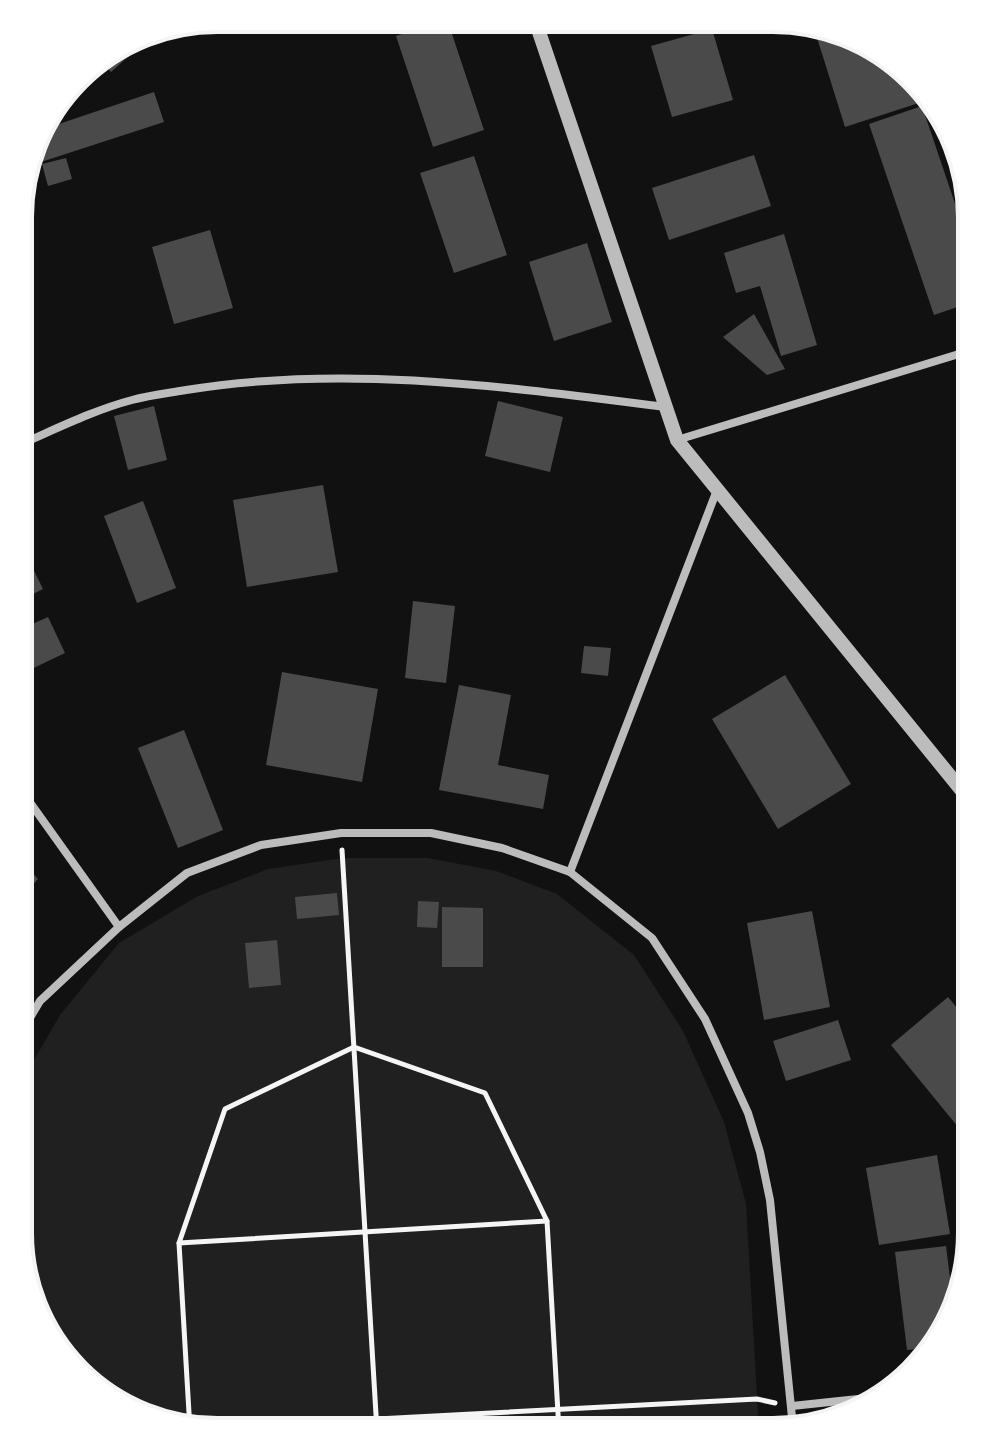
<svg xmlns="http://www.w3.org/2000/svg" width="990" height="1450" font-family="'Crimson Pro',serif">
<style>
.green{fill:#202020}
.building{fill:#4a4a4a}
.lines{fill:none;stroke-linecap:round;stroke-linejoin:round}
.path{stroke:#f5f5f5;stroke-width:5}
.minor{stroke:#bcbcbc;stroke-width:8}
.tertiary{stroke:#bcbcbc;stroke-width:14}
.rim{fill:none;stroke:#f5f5f5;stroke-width:4}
</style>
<rect width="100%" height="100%" fill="#111"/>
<polygon class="green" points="343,858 428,858 496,871 557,894 634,955 683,1031 724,1122 746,1204 759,1432 192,1430 96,1391 38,1320 18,1233 18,1088 60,1015 119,943 198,896 268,869"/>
<g class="building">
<polygon points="428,25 449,25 484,130 433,147 396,36"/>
<polygon points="813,25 894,59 928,100 845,127"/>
<polygon points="712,29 733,100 672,117 651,46"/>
<polygon points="133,40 139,47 111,72 100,59"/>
<polygon points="154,92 164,122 41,162 35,146 41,130"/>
<polygon points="922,106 972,254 972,302 934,315 869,124"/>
<polygon points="944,120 952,130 972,217 972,226 939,121"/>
<polygon points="754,155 771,206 669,240 652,188"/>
<polygon points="474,156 507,255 454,273 420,173"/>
<polygon points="66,158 72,179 48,186 42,164"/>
<polygon points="210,230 233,308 174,324 152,247"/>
<polygon points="784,234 817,345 781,356 760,286 736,293 724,253"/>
<polygon points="587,243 612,322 554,341 529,262"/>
<polygon points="754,314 785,369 767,375 723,337"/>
<polygon points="498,401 563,417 550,472 485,456"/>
<polygon points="154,406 167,460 128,470 114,416"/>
<polygon points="323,485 338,572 247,587 233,500"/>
<polygon points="143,501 176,588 137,603 104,516"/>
<polygon points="19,540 43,589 19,601"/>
<polygon points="413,601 455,606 446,683 405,678"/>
<polygon points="48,617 65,653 19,675 19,630"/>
<polygon points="584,646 611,648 608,676 581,673"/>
<polygon points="282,672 378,689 362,782 266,765"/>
<polygon points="785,675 851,784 778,829 712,719"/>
<polygon points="459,685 511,695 498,765 549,775 543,809 439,790"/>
<polygon points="184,730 223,830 178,848 138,748"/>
<polygon points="19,858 38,879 26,892 19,884"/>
<polygon points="337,893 339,915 297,919 295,897"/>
<polygon points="418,901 439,902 437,928 417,927"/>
<polygon points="442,907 483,908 483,967 442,967"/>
<polygon points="812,911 830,1007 764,1020 747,923"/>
<polygon points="277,940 281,985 249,988 245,943"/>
<polygon points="948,997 972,1026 972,1132 963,1133 891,1045"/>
<polygon points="838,1020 851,1060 786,1081 773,1041"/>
<polygon points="937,1155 950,1234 879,1245 866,1168"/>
<polygon points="946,1246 953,1302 938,1344 935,1347 907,1350 895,1252"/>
</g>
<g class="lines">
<g class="path">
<polyline points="342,850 377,1431"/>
<polyline points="179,1243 547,1221"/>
<polyline points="377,1419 757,1399 775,1403"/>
<polyline points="190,1430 179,1243 225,1109 354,1047 485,1093 547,1221 559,1431"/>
</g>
<g class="minor">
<polyline points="677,440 972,350"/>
<path d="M19,445C56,429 94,410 132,400C150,395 169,393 186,390C345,364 507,387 666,407"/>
<polyline points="19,787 119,927"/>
<polyline points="570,872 717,490"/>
<polyline points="18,1038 40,1001 119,927 187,873 261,845 341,833 431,833 502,848 570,872 652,938 705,1019 748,1113 760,1152 770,1200 793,1427"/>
<polyline points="792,1406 877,1397"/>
</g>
<polyline class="tertiary" points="536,23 677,440 972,803"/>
</g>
<path d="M0 0H990V1450H0ZM217 32H773A185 185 0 0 1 958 217V1233A185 185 0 0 1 773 1418H217A185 185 0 0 1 32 1233V217A185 185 0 0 1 217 32Z" fill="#fff" fill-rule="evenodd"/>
<path class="rim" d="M217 32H773A185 185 0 0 1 958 217V1233A185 185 0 0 1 773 1418H217A185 185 0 0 1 32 1233V217A185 185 0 0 1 217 32Z"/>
</svg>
